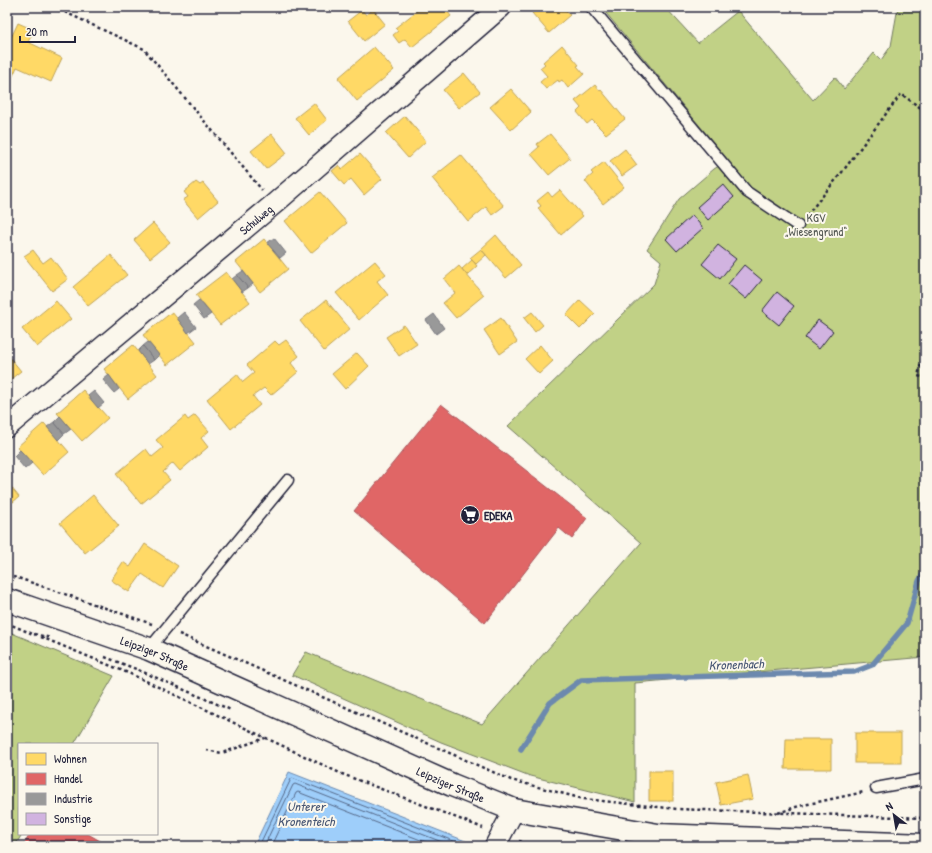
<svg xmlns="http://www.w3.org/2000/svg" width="932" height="853" font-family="'Patrick Hand',sans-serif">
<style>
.green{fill:#c1d186;stroke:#727a60}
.water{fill:#9ecefa;stroke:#6c89ae}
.homes{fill:#ffd966;stroke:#bda259}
.shops{fill:#e06666;stroke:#a75259}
.industry{fill:#999;stroke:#75757d}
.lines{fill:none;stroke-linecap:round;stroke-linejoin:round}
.shore{stroke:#546787;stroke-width:1}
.stream{stroke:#6c89ae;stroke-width:5.5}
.building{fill:#d1b3e0;stroke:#22223b}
.service-casing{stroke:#22223b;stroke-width:13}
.minor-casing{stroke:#22223b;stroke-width:23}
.primary-casing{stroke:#22223b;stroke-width:25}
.path{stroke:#22223b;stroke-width:2.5;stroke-dasharray:3 3;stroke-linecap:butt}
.service{stroke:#fbf7ec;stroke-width:10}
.minor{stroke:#fbf7ec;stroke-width:20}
.primary{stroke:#fbf7ec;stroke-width:22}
.labels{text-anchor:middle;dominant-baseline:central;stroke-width:4;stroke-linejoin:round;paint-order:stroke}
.park-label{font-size:12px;fill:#525752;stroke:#fbf7ec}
.street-label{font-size:12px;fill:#22223b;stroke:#fbf7ec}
.poi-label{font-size:12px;font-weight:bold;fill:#22223b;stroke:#fbf7ec;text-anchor:start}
.water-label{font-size:13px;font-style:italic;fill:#475674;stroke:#fbf7ec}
</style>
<rect width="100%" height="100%" fill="#fbf7ec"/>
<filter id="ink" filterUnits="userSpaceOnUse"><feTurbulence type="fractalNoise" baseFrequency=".025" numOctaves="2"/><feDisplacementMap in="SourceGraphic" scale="8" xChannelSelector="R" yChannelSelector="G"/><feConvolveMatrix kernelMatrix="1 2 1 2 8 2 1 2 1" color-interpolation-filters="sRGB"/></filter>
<g filter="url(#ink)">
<g class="green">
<polygon points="601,7 665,7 698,43 738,11 813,100 835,77 844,89 874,53 881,60 891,46 898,7 925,7 925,657 635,683 635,802 530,776 441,742 292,675 306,652 482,724 641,543 508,426 654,284 661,261 647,249 679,199 714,169 728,160"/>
<polygon points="7,631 114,676 74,744 19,744 19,834 22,834 15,846 7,846"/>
</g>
<polygon class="water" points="289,772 468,842 465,846 254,846"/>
<g class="homes">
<polygon points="422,7 444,7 451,16 412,47 405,39 399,43 393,35 398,31 395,28"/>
<polygon points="539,7 563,7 570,15 549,33 532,13"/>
<polygon points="373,9 385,24 364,41 348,21 362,10 366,15"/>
<polygon points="18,23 34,30 28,42 62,58 51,82 17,67 12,78 7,76 7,46"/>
<polygon points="562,45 579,65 577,66 584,74 568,88 562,80 559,82 558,80 546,89 540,82 547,76 540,68 545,64 543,62"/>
<polygon points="374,47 394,70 357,101 338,78"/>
<polygon points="464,73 480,92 459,108 443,90"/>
<polygon points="595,85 600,91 601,90 625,119 606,134 592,120 587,124 577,112 581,108 575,101"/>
<polygon points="511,89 531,112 511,130 490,107"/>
<polygon points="314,103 327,120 309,135 295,118"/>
<polygon points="405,116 426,141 408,158 386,133"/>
<polygon points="272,134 287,153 266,169 251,151"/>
<polygon points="550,134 570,158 549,175 531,154 539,147 537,144"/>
<polygon points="625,149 637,165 622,176 610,161"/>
<polygon points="360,154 382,179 364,195 351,179 344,185 332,171 339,165 342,169"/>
<polygon points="461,155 504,206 492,215 486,207 468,222 432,178"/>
<polygon points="7,156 11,160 7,164"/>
<polygon points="604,162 624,187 603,204 585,181 593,174 591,172"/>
<polygon points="196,182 200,185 203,183 218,201 198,218 183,200 188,197 184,192"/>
<polygon points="560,190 583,216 561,235 538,208 541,206 537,201 548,192 552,197"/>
<polygon points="320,192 347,223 311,253 285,221"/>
<polygon points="153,223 170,242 150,258 134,240"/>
<polygon points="496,235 521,265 506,278 481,249"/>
<polygon points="264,239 288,269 260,292 236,262"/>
<polygon points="481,249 486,255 476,264 470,258"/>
<polygon points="33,250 43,263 51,257 68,279 52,291 24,256"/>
<polygon points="111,255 127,275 88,306 73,287"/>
<polygon points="472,260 477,266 467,275 462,269"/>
<polygon points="375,261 386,274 377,281 388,295 359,320 336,293"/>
<polygon points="459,266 484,295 456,318 443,303 455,293 444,279"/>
<polygon points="226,272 250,302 220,325 196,295"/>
<polygon points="326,300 350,329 324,351 300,321"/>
<polygon points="580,300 595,314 580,329 566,315"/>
<polygon points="56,301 71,319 37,347 22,329"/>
<polygon points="172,312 196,342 167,365 143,335"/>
<polygon points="532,312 543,325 535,332 524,318"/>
<polygon points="501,318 517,342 500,354 484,330"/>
<polygon points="404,325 417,344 399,356 386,337"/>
<polygon points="286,340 299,356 291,363 298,372 271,395 264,388 253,396 260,405 231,429 207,399 237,374 243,382 254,373 247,365 275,341 279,345"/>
<polygon points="133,345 157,375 128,399 104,369"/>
<polygon points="540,345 553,361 539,374 525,359"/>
<polygon points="357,353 369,366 345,389 332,374"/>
<polygon points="7,354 21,371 7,382"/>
<polygon points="83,390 108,418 82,441 57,413"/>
<polygon points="195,415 209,431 201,438 208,447 180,471 173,463 163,472 170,480 141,504 116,474 146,449 152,457 163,448 156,440 185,416 188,420"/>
<polygon points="44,423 69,452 43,475 17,447"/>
<polygon points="7,482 19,497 7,507"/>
<polygon points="93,495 119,526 85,553 60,523"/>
<polygon points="145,544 178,566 163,588 142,574 129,592 111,580 123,562 130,567"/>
<rect x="855" y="733" width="46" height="30"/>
<polygon points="786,739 831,739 831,769 785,769"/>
<rect x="649" y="771" width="24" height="30"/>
<polygon points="748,775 753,799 721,805 716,782"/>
</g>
<g class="shops">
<polygon points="441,404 587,518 572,539 559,528 485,623 354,511"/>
<polygon points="30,834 88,834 109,846 23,846"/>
</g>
<g class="industry">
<polygon points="274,238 286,253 280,258 267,243"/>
<polygon points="243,271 253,284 248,288 237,275"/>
<polygon points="237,275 248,288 242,292 232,279"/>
<polygon points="199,300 211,314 204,319 193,305"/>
<polygon points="184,312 196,327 188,333 177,318"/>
<polygon points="434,314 444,328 436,334 426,320"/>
<polygon points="148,342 159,355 154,360 143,346"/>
<polygon points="143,346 154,360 148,364 138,351"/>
<polygon points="109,375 119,389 114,393 103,380"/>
<polygon points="94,391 104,403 98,408 88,396"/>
<polygon points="60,416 71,429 64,434 54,422"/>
<polygon points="54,422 64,434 58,440 47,427"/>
<polygon points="20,450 32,463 25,469 14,456"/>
</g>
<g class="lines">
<g class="shore">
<polyline points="259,846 291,779 292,778 461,844 462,846"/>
<polyline points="264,846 293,785 295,784 452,846"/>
<polyline points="271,846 296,793 298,792 436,846"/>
</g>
<polyline class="stream" points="521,749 550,703 581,680 854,672 872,665 907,623 919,581 925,570"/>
</g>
<g class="building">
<polygon points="723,184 734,197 708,220 697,207"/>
<polygon points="692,215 703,228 677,251 666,239"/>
<polygon points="718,245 736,259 720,279 702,264"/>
<polygon points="744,265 762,280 746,299 728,284"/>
<polygon points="777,292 794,306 779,325 762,311"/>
<polygon points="818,320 833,331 819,349 805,338"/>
</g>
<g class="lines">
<defs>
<g id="service">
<polyline points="591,7 747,192 798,226"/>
<polyline points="149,649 288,480"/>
<polyline points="876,788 925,779"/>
</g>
<g id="minor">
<path id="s1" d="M7,427L274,204L501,7"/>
<polyline points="495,846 514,810"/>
</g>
<g id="primary">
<path id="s2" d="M7,600L149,649L452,785L514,810L658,835L925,845"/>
</g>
</defs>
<use href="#service" class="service-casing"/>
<use href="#minor" class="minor-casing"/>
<use href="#primary" class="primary-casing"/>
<g class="path">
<polyline points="54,7 144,49 262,190"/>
<polyline points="807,215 843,171 901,94 925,111"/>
<polyline points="925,347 918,376 925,378"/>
<polyline points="7,576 18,578 152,624"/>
<polyline points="7,623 35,635"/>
<polyline points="34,634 51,638"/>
<polyline points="179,634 511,780 584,799 677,809 925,818"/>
<polyline points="41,637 133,675 342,774 483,828"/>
<polyline points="105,657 136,669 231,710"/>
<polyline points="206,750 222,753 265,738"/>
<polyline points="778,813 799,806 864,792"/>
<polyline points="519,841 534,846"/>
</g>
<use href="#service" class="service"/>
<use href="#minor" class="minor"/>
<use href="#primary" class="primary"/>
</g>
</g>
<defs>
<symbol id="supermarket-disc" viewBox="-11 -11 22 22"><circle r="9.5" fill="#22223b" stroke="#fbf7ec"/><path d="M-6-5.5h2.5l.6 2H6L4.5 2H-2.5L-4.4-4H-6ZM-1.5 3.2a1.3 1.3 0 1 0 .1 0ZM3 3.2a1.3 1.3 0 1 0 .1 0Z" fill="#fff"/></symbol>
</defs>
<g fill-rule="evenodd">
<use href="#supermarket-disc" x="459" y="504" width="22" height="22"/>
</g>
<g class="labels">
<g class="park-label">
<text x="816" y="217">KGV<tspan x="816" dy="14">„Wiesengrund“</tspan></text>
</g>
<g class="street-label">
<text stroke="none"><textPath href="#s1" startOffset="324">Schulweg</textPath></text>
<text stroke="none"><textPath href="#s2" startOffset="157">Leipziger Straße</textPath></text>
<text stroke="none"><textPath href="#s2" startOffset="481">Leipziger Straße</textPath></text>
</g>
<g class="poi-label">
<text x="484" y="515">EDEKA</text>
</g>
<g class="water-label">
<text transform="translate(736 664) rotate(-2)">Kronenbach</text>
<text x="306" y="806">Unterer<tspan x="306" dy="15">Kronenteich</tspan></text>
</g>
</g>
<rect width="932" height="853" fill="none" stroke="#fbf7ec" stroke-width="24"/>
<rect x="12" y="12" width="908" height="829" fill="none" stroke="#22223b" stroke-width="1.5" filter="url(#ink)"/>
<rect x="18" y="743" width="140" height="92" fill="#fbf7ec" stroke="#a4a2a5"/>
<rect x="26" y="753" width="20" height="12" fill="#ffd966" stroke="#a4a2a5"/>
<text x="54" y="763" font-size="12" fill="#22223b">Wohnen</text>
<rect x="26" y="773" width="20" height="12" fill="#e06666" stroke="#a4a2a5"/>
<text x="54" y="783" font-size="12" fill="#22223b">Handel</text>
<rect x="26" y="793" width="20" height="12" fill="#999999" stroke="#a4a2a5"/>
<text x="54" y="803" font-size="12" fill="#22223b">Industrie</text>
<rect x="26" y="813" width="20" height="12" fill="#d1b3e0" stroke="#a4a2a5"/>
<text x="54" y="823" font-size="12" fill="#22223b">Sonstige</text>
<g transform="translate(894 815) rotate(329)" stroke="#fbf7ec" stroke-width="3" paint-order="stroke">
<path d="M0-3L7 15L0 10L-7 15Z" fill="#22223b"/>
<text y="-6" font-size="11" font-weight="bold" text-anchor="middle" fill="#22223b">N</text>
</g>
<path d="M20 36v6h55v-6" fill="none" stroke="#22223b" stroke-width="2"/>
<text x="26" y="36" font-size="12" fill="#22223b" stroke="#fbf7ec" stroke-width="3" paint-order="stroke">20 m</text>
</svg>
